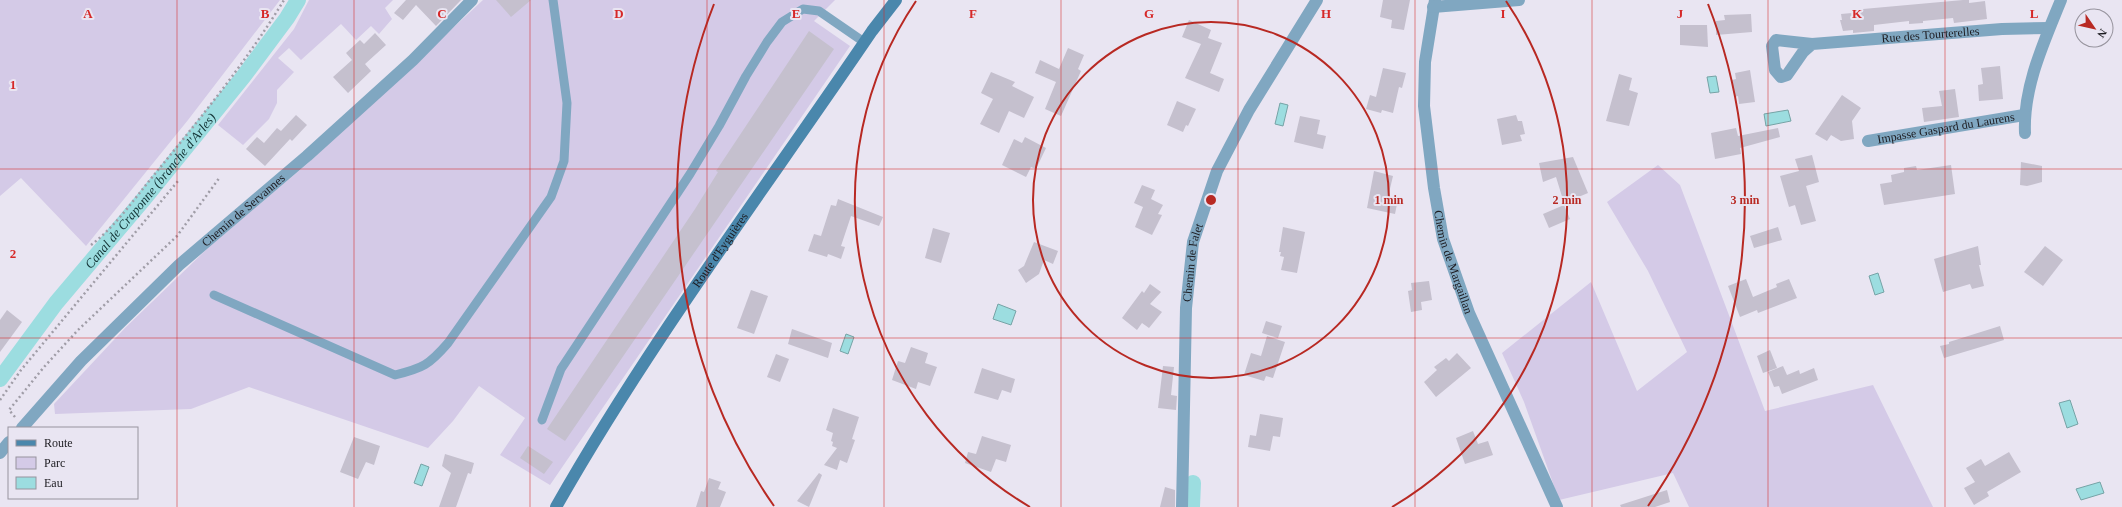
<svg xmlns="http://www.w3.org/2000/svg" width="2122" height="507" font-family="'Times New Roman',serif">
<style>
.green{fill:#d4cae7}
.water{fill:#9cdde0;stroke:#76a3a6}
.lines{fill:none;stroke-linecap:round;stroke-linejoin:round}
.canal{stroke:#9cdde0;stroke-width:16}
.building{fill:#c5c0ce}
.path{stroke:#a09da7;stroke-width:2.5;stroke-dasharray:2 3;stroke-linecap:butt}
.lane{stroke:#80a7c1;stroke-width:9}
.street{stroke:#80a7c1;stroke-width:12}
.secondary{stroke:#4a87ac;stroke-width:12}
.grid{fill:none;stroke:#d62828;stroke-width:1;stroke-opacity:0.55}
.ring{fill:none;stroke:#b82923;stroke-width:2}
.labels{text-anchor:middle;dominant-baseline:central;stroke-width:4;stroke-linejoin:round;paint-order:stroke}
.street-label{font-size:12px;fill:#1c1b20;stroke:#e9e5f2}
.water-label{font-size:13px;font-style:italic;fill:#123234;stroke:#e9e5f2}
.grid-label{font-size:13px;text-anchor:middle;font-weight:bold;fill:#d62828;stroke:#e9e5f2;stroke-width:4;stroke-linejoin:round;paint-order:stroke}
.centre{fill:#b82923;stroke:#e9e5f2;stroke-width:2}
.ring-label{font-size:12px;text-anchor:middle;font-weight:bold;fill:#b82923;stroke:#e9e5f2;stroke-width:4;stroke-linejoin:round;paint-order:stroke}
</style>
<rect width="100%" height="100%" fill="#e9e5f2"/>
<g class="green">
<polygon points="0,0 280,0 188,120 86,246 21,178 0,196"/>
<polygon points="309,0 393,0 385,8 392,19 379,34 371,26 356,40 341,24 301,60 289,48 278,58 294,72 277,90 277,103 269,119 243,145 218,125 294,29"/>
<polygon points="483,0 835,0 814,21 850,46 550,485 500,455 525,418 479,386 453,421 428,448 249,387 191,409 55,414 54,404 125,328 208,248 307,164"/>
<polygon points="1658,165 1680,185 1765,411 1873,385 1933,507 1689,507 1673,473 1559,500 1524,402 1502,353 1591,282 1637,391 1687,352 1648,271 1607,202"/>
</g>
<g class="water">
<polygon points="1716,76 1719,92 1710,93 1707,77"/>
<polygon points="1280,103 1288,105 1283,126 1275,124"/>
<polygon points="1788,110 1791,121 1766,126 1764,114"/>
<polygon points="1878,273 1884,292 1875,295 1869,276"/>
<polygon points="998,304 1016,311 1011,325 993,319"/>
<polygon points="846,334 854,337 848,354 840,351"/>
<polygon points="2070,400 2078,424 2067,428 2059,403"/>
<polygon points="421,464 429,467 422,486 414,483"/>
<polygon points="2100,482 2104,493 2081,500 2076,489"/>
</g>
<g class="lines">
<g class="canal">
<path id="s1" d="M0,379L56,303L143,200L243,77L287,18L298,0"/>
<polyline points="1192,507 1193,483"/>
</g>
</g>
<g class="building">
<polygon points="406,0 461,0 436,26 416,5 403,20 394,13"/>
<polygon points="496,0 531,0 511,17"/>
<polygon points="1383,0 1410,0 1404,30 1391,28 1392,20 1380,17"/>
<polygon points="1963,0 1969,0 1969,3 1985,1 1987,19 1954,23 1953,18 1923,21 1923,23 1909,24 1909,21 1874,25 1874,31 1853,33 1853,30 1843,31 1840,20 1842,20 1841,14 1863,12 1863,9"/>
<polygon points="1751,14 1752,32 1716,35 1716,21 1725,20 1724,15"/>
<polygon points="1189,20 1211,30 1208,38 1222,43 1210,73 1224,79 1219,92 1185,78 1201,44 1182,37"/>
<polygon points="1680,25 1707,25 1708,47 1680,45"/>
<polygon points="809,31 834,49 565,441 547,429 695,209 718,172 716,171"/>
<polygon points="375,33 386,45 365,64 371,71 348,93 333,77 352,60 346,53 360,40 364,44"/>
<polygon points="1068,48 1084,55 1078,69 1081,71 1061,116 1045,109 1056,82 1035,73 1040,60 1059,69"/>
<polygon points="2000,66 2003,99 1979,101 1978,85 1983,84 1981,68"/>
<polygon points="1383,68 1406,73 1402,88 1399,87 1393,113 1382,110 1381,113 1366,109 1370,95 1376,97"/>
<polygon points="1750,70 1755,102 1739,104 1738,96 1735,97 1732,80 1736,79 1735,73"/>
<polygon points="991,72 1015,82 1012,86 1034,97 1024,118 1009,111 999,133 980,124 993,99 981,93"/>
<polygon points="1619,74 1632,78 1629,90 1638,93 1629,126 1606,121"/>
<polygon points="1955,89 1959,117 1924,122 1922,108 1942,106 1939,91"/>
<polygon points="1842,95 1861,108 1852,121 1854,139 1841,141 1831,135 1827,141 1815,134"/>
<polygon points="1177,101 1196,109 1188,126 1186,125 1183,132 1167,125"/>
<polygon points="296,115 307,125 292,141 290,139 265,166 246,149 257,137 264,143 277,128 281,131"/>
<polygon points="1516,115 1518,121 1522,121 1525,134 1520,135 1522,141 1502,145 1497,119"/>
<polygon points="1300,116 1320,120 1317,134 1326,136 1323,149 1294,142"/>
<polygon points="1736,128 1738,136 1778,128 1780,137 1740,148 1741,154 1715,159 1711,133"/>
<polygon points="1025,137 1046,148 1036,169 1031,167 1026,177 1002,165 1014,139 1022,143"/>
<polygon points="1812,155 1819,182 1806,186 1816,221 1801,225 1795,205 1789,207 1780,176 1799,171 1795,159"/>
<polygon points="1573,157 1588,193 1564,203 1556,177 1543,182 1539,163"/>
<polygon points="2021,162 2042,166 2042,182 2027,186 2020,185"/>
<polygon points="1951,165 1955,194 1884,205 1880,184 1892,182 1891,175 1904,172 1904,168 1916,166 1917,170"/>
<polygon points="1374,171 1393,176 1388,197 1398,199 1395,214 1367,208"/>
<polygon points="1142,185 1155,190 1151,199 1163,205 1158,214 1162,215 1152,235 1135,227 1143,207 1134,203"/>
<polygon points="838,199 883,217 879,226 851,216 841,246 845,247 841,259 828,254 827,257 808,251 814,234 821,236 831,205 836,206"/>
<polygon points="1564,205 1570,219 1549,228 1543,214"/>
<polygon points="1283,227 1305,232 1297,273 1281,270 1284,257 1280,256 1281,252 1279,252"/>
<polygon points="1778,227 1782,240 1754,248 1750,236"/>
<polygon points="933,228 950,233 941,263 925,258"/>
<polygon points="1034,242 1058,251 1053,264 1044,260 1039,274 1026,283 1018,270 1024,266"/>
<polygon points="1978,246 1981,265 1979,265 1984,286 1972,289 1970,284 1943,292 1934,259"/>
<polygon points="2045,246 2063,260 2043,286 2024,272"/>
<polygon points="1746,279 1753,297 1777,287 1776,284 1789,279 1797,298 1758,313 1757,310 1740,317 1728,286"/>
<polygon points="1429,281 1432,300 1421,302 1422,310 1411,312 1408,291 1412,290 1411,283"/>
<polygon points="1150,284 1161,292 1150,304 1162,312 1149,328 1142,323 1137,330 1122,318 1142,291 1144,293"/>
<polygon points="751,290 768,296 754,334 737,328"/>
<polygon points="7,310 22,322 0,352 0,320"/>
<polygon points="1266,321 1282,326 1278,338 1262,333"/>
<polygon points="2000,326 2004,340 1944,358 1940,346 1949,344 1949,342"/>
<polygon points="792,329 832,343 828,358 788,344"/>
<polygon points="1267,336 1285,342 1273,378 1266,376 1264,381 1244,375 1251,353 1261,356"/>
<polygon points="911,347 928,353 925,363 937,367 930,386 918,382 916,389 892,380 898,361 905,363"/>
<polygon points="1770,350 1777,368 1763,373 1757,356"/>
<polygon points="1457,353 1471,368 1436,397 1424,382 1437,370 1434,367 1446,358 1449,361"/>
<polygon points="776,354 789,359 780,382 767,377"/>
<polygon points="1163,366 1174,367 1171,395 1177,396 1176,410 1158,408"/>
<polygon points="1783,366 1787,375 1799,370 1800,374 1814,368 1818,380 1782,394 1779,386 1774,387 1768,372"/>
<polygon points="982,368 1015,379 1011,393 1002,390 998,400 974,393"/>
<polygon points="833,408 859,417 852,439 855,440 847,463 840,460 837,470 824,465 837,448 832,446 833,442 831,441 833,433 826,430"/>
<polygon points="1260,414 1283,418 1280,437 1273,436 1270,451 1248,447 1250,435 1256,436"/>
<polygon points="1473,431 1478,444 1488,441 1493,455 1465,464 1456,438"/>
<polygon points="982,436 1011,445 1006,462 996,459 991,472 965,463 968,452 976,454"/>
<polygon points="354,437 380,446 374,465 366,462 358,479 340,472"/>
<polygon points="528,446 553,462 544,474 520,458"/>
<polygon points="2009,452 2021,472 1987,492 1989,496 1974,505 1964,488 1975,482 1966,468 1981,459 1985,466"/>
<polygon points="445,454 474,463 471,474 468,473 456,507 439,507 451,473 442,466"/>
<polygon points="819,473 822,475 809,507 797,501"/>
<polygon points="709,478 721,482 718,489 726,492 720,507 696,507 701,491 704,492"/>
<polygon points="1165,487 1175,490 1175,507 1160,507"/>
<polygon points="1667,490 1670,502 1655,507 1621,507 1620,505"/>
</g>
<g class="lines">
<g class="path">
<path d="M91,245C116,226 134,199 154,175C199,120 247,61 284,0"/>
<polyline points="0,400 21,370 178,181"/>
<polyline points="15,417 9,410 44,367 78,330 177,236 220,177"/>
</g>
<g class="lane">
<path d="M214,295L395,375C423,368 429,365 448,343L551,197L564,161L567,103L553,0"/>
<polyline points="542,420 561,369 690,174 719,126 746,76 767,42 782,22 803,9 819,11 864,42"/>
</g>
<g class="street">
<path id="s2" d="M1435,0L1425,62L1424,106L1434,188L1443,239L1469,313L1557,507"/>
<polyline points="1433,7 1519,0"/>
<path id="s3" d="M1812,44L1803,52L1787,75L1781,77L1775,70L1772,46L1776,40L1812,44L2002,29L2049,28"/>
<path d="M2025,133C2023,87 2044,42 2061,0"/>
<path id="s4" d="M1868,141L2024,115"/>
<path id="s5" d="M22,428L81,361L179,265L307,156L413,60L472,0"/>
<polyline points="0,453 9,442"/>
<path id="s6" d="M1182,507L1186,308L1193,242L1217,171L1249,110L1317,0"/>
</g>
<path class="secondary" id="s7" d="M556,507C650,341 765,189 872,31L896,0"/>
</g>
<path class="grid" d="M177,0V507M354,0V507M530,0V507M707,0V507M884,0V507M1061,0V507M1238,0V507M1415,0V507M1592,0V507M1768,0V507M1945,0V507M0,169H2122M0,338H2122"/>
<g class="ring">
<circle cx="1211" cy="200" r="178"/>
<path d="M1030 507A356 356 0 0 1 916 1M1506 1A356 356 0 0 1 1392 507"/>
<path d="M774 506A534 534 0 0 1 714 4M1708 4A534 534 0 0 1 1648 506"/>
</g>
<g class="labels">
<g class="street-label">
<text stroke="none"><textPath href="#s3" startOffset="242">Rue des Tourterelles</textPath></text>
<text stroke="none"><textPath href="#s4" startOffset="79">Impasse Gaspard du Laurens</textPath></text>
<text stroke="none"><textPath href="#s5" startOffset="311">Chemin de Servannes</textPath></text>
<text stroke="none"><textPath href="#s7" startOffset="305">Route d'Eyguières</textPath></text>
<text stroke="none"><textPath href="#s2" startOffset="266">Chemin de Margaillan</textPath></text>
<text stroke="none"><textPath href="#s6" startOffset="245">Chemin de Falet</textPath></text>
</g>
<g class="water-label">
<text stroke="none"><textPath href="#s1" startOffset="241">Canal de Craponne (branche d'Arles)</textPath></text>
</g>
</g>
<g class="grid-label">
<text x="88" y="18">A</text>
<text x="265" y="18">B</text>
<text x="442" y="18">C</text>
<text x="619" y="18">D</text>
<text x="796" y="18">E</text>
<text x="973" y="18">F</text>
<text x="1149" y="18">G</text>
<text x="1326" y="18">H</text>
<text x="1503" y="18">I</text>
<text x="1680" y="18">J</text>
<text x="1857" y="18">K</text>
<text x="2034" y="18">L</text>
<text x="13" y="89">1</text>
<text x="13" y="258">2</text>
</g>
<circle cx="1211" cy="200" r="6" class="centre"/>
<g class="ring-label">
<text x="1389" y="204">1 min</text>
<text x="1567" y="204">2 min</text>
<text x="1745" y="204">3 min</text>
</g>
<rect x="8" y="427" width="130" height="72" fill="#e9e5f2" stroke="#97949e"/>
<rect x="16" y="440" width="20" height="6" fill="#4a87ac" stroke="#97949e"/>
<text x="44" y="447" font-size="12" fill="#1c1b20">Route</text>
<rect x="16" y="457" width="20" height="12" fill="#d4cae7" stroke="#97949e"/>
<text x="44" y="467" font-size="12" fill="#1c1b20">Parc</text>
<rect x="16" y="477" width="20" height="12" fill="#9cdde0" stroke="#97949e"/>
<text x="44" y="487" font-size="12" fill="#1c1b20">Eau</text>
<g transform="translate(2094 28) rotate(124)"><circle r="19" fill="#e9e5f2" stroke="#97949e"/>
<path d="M0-3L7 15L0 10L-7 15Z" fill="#b82923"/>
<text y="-6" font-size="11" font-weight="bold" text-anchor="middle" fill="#1c1b20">N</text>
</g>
</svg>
